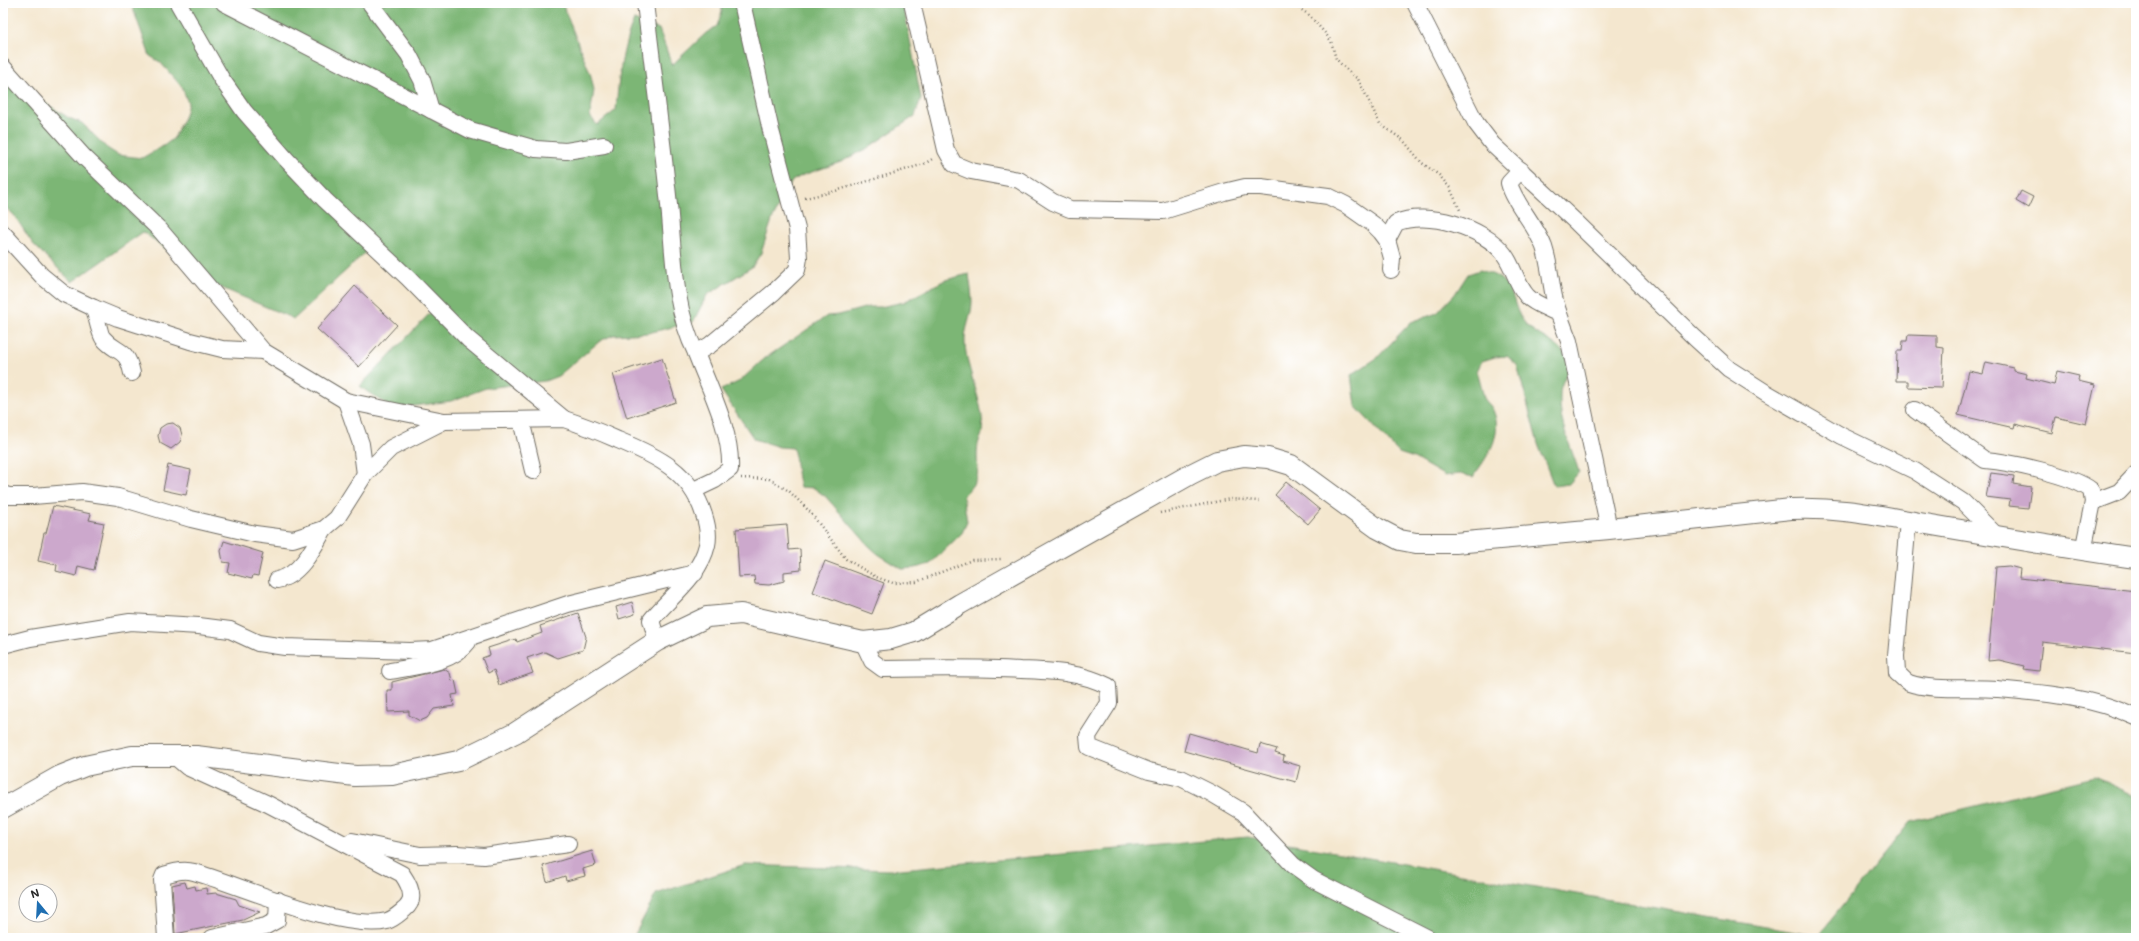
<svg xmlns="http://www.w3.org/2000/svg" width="2139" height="941" font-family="Mali,sans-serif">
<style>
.forest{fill:#7bb675;stroke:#537050}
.building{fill:#cca8cc}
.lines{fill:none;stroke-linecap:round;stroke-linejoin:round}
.minor-casing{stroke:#716d64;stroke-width:18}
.tertiary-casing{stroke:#716d64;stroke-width:22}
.path{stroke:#716d64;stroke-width:2.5;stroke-dasharray:1 3;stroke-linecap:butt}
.minor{stroke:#fff;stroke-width:16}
.tertiary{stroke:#fff;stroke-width:20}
</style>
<rect width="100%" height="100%" fill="#fff"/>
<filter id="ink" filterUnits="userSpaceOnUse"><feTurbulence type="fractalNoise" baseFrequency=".025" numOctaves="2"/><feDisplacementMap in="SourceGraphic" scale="8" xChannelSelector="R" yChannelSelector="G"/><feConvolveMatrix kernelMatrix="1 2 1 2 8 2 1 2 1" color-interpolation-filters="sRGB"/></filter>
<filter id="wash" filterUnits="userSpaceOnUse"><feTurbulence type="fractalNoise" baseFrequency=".012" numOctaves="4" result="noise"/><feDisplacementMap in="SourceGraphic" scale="16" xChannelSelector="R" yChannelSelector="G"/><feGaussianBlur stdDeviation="0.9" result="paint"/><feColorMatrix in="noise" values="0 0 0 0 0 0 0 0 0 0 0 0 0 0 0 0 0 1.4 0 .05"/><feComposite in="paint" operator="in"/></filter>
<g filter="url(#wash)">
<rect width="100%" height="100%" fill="#f4e7cf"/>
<g class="forest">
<path d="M131,3H562L591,76L594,90L590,116L597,125L616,110C618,82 622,46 634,20L659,29L672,65L706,33L717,26L722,11L721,3H903L921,98L915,116L866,149L841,162L803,175L792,181L772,220L761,253L752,267L707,295L693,322L648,333L613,335L600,341L558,376L545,381L486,388L451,401L391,409C382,399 370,395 360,386L434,309L369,249L294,319L215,285L143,232L72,282L33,244L14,215L3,205V62L42,101L69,118L82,123L107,148L118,155L142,158L165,145L174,138L185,115L188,103L182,87L160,62L150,56Z"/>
<path d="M1480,270C1525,282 1505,307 1530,328C1541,338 1561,344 1567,358C1572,368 1565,375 1562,384C1560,388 1560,394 1560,399C1559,423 1572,449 1579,472L1569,484L1554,486L1538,444L1517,365L1507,356L1495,357L1482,361L1477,371C1480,380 1482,389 1484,398C1486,402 1491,405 1493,410C1504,435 1487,457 1473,477L1460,474L1445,476L1414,458L1399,453L1355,406L1351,375L1377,358L1411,322L1437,313L1455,294L1468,274Z"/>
<path d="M969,274C970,283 972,293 972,302C972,316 964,329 965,343C966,371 986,406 982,433C982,436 979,440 978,444C974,471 986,473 963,496L967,522L962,533L930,564L915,568L902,569L878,554L869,546L826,497L814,488L800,487C796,474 797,461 793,448L779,447L754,439L721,390L740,381L764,359L827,316L839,315L868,307H880L904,302L945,280Z"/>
<polygon points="2094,777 2136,796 2136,938 633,938 656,894 745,865 890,870 1248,837 1818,936 1910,822"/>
</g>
<g id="blocks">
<g class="building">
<polygon points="2021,191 2033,197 2028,208 2016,201"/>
<polygon points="355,286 397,325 359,367 317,329"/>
<polygon points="1908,335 1937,336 1937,347 1944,348 1942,388 1908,387 1908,381 1896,381 1897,351 1902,351 1903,341 1907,341"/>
<polygon points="662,358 676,402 627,418 613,374"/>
<polygon points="1986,362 2014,368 2014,371 2027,374 2026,378 2054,385 2057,371 2079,376 2078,381 2095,385 2086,424 2056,417 2052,433 2015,424 2014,428 1958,415 1969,371 1983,374"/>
<polygon points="173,423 180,428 182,435 180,442 171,449 160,443 158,436 160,428 166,424"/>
<polygon points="168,465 191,470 186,495 163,490"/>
<polygon points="1991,473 2014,476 2013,484 2031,487 2028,508 2009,506 2010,500 1986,497"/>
<polygon points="1286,482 1320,510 1308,524 1275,495"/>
<polygon points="53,506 91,514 89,520 104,523 94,570 78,566 76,576 56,571 57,565 38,561 44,533 46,533"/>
<polygon points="787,525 789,550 800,549 801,570 784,572 784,581 769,585 755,584 754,576 739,577 736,529"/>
<polygon points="224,541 263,553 258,576 253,575 252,579 228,573 230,563 223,562 221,551"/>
<polygon points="825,561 884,583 872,614 813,592"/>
<polygon points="2009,566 2020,569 2019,578 2136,591 2136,653 2042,642 2039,671 2023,669 2024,666 1999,660 1988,661 1996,567"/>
<polygon points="632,602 635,614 619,619 616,607"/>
<polygon points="578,613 586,637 583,650 558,658 545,652 527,658 533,673 499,685 494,670 488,673 482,658 490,655 488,648 516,639 517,642 542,633 540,626"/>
<polygon points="444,669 450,673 452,681 455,680 458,694 452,695 454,706 434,709 427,718 420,721 409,715 409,711 388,712 387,690 392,690 392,682"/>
<polygon points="1189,733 1258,753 1260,744 1277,749 1275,753 1284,756 1283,761 1300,766 1296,782 1184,751"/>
<polygon points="592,851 596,865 583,869 585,876 566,881 565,876 547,882 543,866"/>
<polygon points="185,882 187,888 195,886 196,890 206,888 207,894 216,893 236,899 239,905 260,912 243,920 175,934 172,885"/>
</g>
</g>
</g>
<g filter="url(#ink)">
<use href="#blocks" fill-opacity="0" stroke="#716d64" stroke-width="1"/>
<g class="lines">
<defs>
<g id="minor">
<polyline points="178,3 221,78 244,111 286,159 325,200 408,278 468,339 564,419"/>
<polyline points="224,3 470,130 536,149 566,151 604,145"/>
<polyline points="370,3 409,55 422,80 431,110"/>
<path d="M645,3C653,70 662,137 669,205C674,254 673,307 696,353"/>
<polyline points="912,3 946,150 954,164 971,171 1019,180 1053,202 1070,209 1163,211 1224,192 1245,187 1261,187 1328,196 1346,205 1373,224 1381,232 1387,240 1392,258 1391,270"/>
<polyline points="1415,3 1476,123 1492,144 1577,223 1695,338 1729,369 1765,392 1842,436 1915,471 1963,502 1997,536"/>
<path d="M3,67L84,157L160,230L263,351L346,401L444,421L564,419C583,425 600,432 618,440C657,456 691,472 704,515C707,524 709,536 707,545C700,576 670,597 651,620L657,641"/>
<path d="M1521,170L1509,183C1514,203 1536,225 1544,247C1549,262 1550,276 1553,292C1556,309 1563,325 1569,341L1609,529"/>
<polyline points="3,233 42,276 64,294 94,308 118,318 190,341 222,349 263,351"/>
<path d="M1387,240L1396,223C1426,210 1484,227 1504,254C1514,267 1516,284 1527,296C1534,304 1550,309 1559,314"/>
<path d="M94,308C96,315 100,335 103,338C117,355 126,346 132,373"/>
<polyline points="346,401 361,444 365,474"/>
<path d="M1915,410L1985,460C2009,462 2072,475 2091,490L2093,502L2083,551"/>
<polyline points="521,420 533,471"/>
<path d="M694,490L715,480L730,469C732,431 709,388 696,353L710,345L774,292L797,270L799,258L797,229L771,131L742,3"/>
<polyline points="3,494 9,496 33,496 82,492 118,497 191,519 255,534 293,539 324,529 337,518 365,474 391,448 444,421"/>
<polyline points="2093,502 2119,492 2136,474"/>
<path d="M1908,521L1896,656L1897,673C1901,676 1905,681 1909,683C1931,691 1972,687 1997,689C2044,693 2093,697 2136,717"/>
<path d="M277,580C300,576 314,547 324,529"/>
<path d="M863,642L872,661L883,669C929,668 975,667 1021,670C1051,671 1081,672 1108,686L1109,703L1088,736L1089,747L1149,771L1181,778L1211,793L1243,812L1293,865L1314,880L1428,938"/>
<polyline points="3,645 30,638 130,622 199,626 230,630 258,643 285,647 410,651 432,650 568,604 695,573"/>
<path d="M390,671C415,666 452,664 468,642"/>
<polyline points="352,841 420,855 457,854 484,856 568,844"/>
<path d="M166,938L162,880L164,875C175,872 183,869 194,872C240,885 344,932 387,921C394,919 400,913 405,909C417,899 409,884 402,874L268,804L187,767L173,755"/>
<polyline points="212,938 266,926 277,920 278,900"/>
</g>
<path id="tertiary" d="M3,808L60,776L85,766L132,756H196L355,776L392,775L458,761L515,733L657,641L707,617L741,614L863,642L891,639L914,632L960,604L1191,474L1217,461L1244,456L1268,458L1291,465L1377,528L1400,540L1416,543H1455L1609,529L1791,509C1840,507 1878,516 1926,524C1996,536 2066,548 2136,558"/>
</defs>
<use href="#minor" class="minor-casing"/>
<use href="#tertiary" class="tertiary-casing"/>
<g class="path">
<polyline points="1292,3 1309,15 1325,33 1331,41 1336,59 1351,74 1358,79 1380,124 1403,140 1422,163 1439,175 1450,188 1460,210"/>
<polyline points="805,198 832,192 924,164 934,158"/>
<polyline points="741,478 769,479 789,491 810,512 846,559 876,577 893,583 916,582 972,560 1001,559"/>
<polyline points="1160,513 1230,499 1259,501"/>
</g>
<use href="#minor" class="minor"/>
<use href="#tertiary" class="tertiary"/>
</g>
</g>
<rect width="2139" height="941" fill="none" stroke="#fff" stroke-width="16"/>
<g transform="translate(38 903) rotate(342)"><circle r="19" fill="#ffffff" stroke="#aaaaaa"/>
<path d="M0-3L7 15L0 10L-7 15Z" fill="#1f6fb2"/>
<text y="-6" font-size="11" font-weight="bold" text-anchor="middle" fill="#2b2b2b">N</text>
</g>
</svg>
